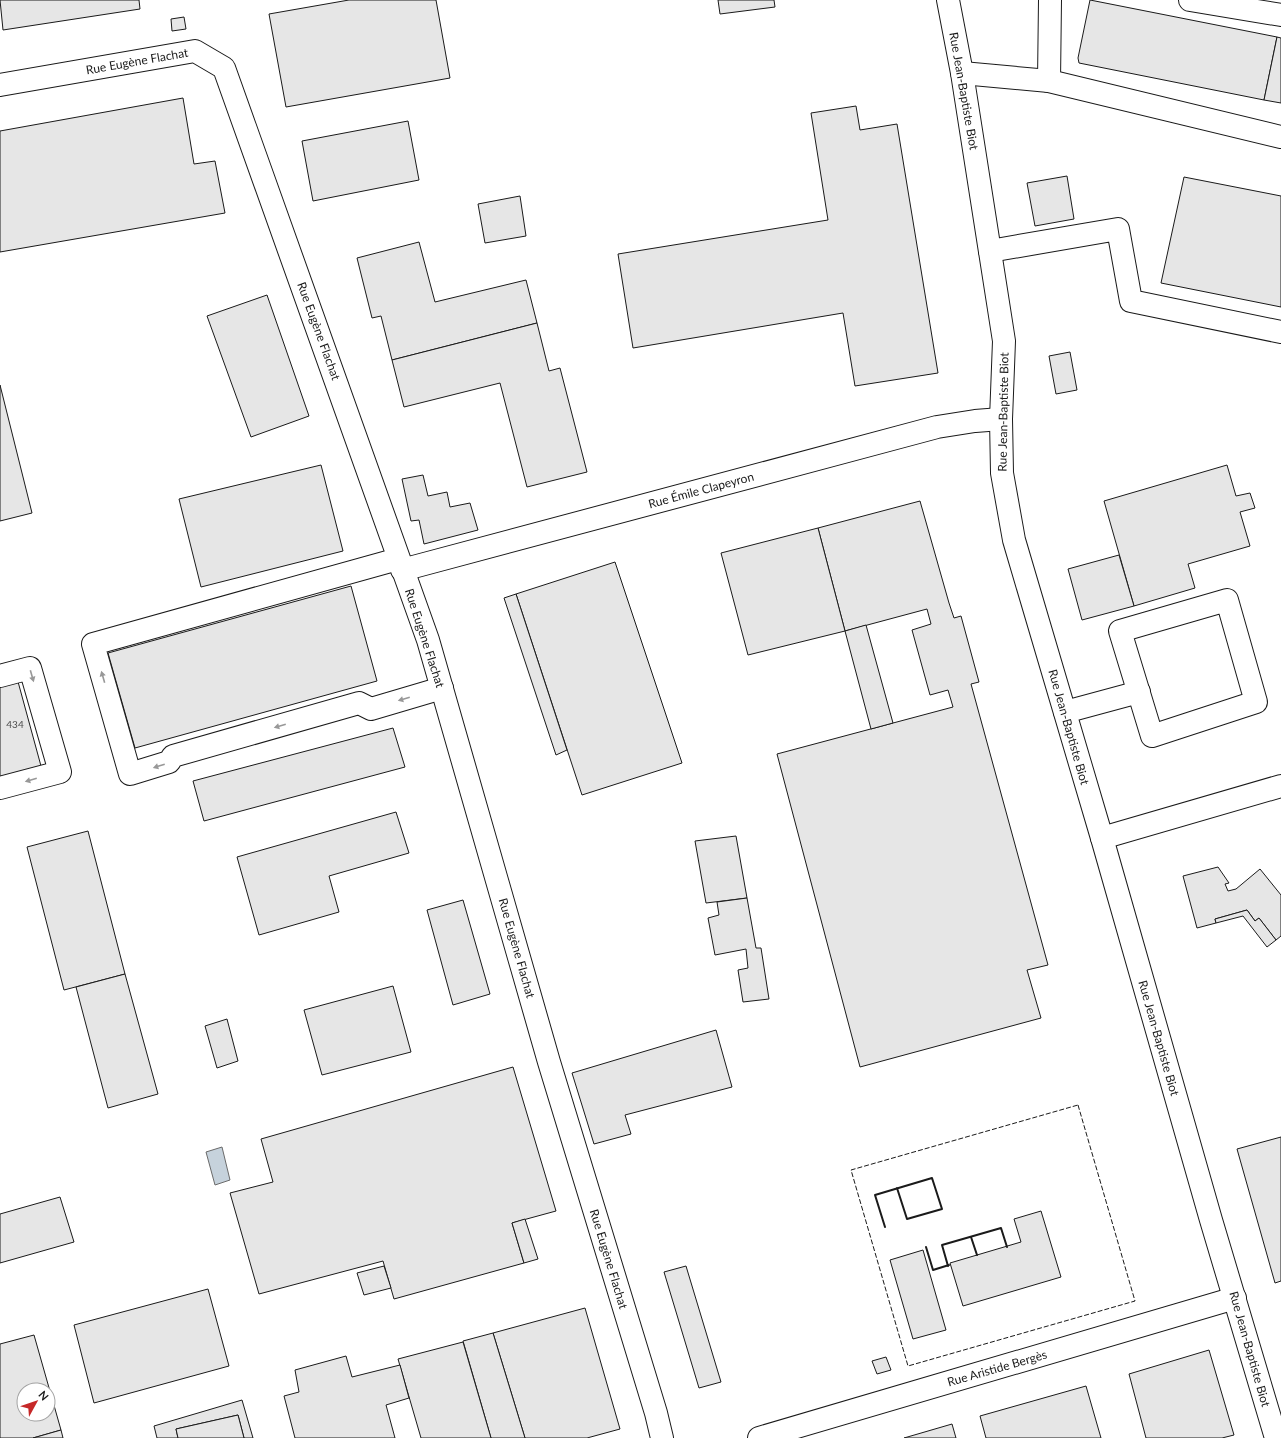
<svg xmlns="http://www.w3.org/2000/svg" width="1281" height="1438" font-family="Lato,sans-serif">
<style>
.water{fill:#c6d2dc;stroke:#6a6a6a}
.building{fill:#e6e6e6;stroke:#1a1a1a;fill-rule:evenodd}
.lines{fill:none;stroke-linecap:round;stroke-linejoin:round}
.minor-casing{stroke:#1a1a1a;stroke-width:24}
.minor{stroke:#fff;stroke-width:22}
.fence{stroke:#1a1a1a;stroke-width:1;stroke-dasharray:5 2;stroke-linecap:butt}
.wall{stroke:#1a1a1a;stroke-width:2}
.oneway{fill:#989898}
.labels{text-anchor:middle;dominant-baseline:central;stroke-width:3;stroke-linejoin:round;paint-order:stroke}
.number-label{font-size:10px;fill:#4d4d4d}
.street-label{font-size:12px;fill:#1a1a1a;stroke:#fff}
</style>
<rect width="100%" height="100%" fill="#fff"/>
<polygon class="water" points="222,1147 230,1180 215,1185 206,1152"/>
<g class="building">
<polygon points="0,0 139,0 140,9 3,30"/>
<polygon points="349,0 436,0 450,78 286,107 269,14"/>
<polygon points="718,0 774,0 775,7 720,14"/>
<polygon points="1090,0 1277,37 1264,100 1079,63 1078,58"/>
<polygon points="184,17 186,29 172,31 171,19"/>
<polygon points="1277,37 1281,38 1281,103 1264,100"/>
<polygon points="183,98 194,164 215,161 225,213 0,252 0,131"/>
<polygon points="856,106 860,130 897,124 938,373 855,386 843,313 633,348 618,254 828,220 811,113"/>
<polygon points="408,121 419,180 313,201 302,141"/>
<polygon points="1067,176 1074,219 1035,226 1027,183"/>
<polygon points="1184,177 1281,196 1281,307 1161,283"/>
<polygon points="520,196 526,236 485,243 478,204"/>
<polygon points="419,242 435,302 526,280 537,323 392,360 381,316 372,318 357,258"/>
<polygon points="267,295 309,416 251,437 207,316"/>
<polygon points="537,323 549,371 560,368 587,472 527,487 500,383 404,407 392,360"/>
<polygon points="1070,352 1077,390 1056,394 1049,356"/>
<polygon points="0,385 32,513 0,521"/>
<polygon points="321,465 343,551 201,587 179,499"/>
<polygon points="1227,465 1236,496 1250,493 1255,508 1240,512 1250,546 1188,564 1195,588 1134,606 1104,501"/>
<polygon points="423,475 428,496 447,492 450,507 470,503 478,530 424,544 419,520 411,521 402,479"/>
<polygon points="920,501 949,603 954,618 961,616 979,682 971,684 1048,965 1027,970 1041,1018 860,1067 777,754 953,707 948,690 930,695 912,630 931,624 927,609 845,631 818,528"/>
<polygon points="818,528 845,631 748,655 721,553"/>
<polygon points="1119,555 1134,606 1082,620 1068,569"/>
<polygon points="615,562 682,763 582,795 516,594"/>
<polygon points="351,586 377,681 135,748 108,653"/>
<polygon points="516,594 567,750 556,755 504,598"/>
<polygon points="866,625 893,723 871,729 845,631"/>
<polygon points="17,678 41,766 0,777 0,682"/>
<polygon points="393,728 405,767 204,821 193,781"/>
<polygon points="396,812 409,853 329,876 339,912 259,935 237,857"/>
<polygon points="88,831 125,974 64,990 27,847"/>
<polygon points="736,836 747,898 706,903 695,841"/>
<polygon points="1218,867 1229,883 1225,884 1228,891 1236,889 1260,869 1281,895 1281,936 1276,940 1259,918 1255,921 1247,910 1215,919 1216,923 1197,928 1183,876"/>
<polygon points="747,898 756,948 761,948 769,999 743,1002 738,970 748,968 746,949 715,955 708,918 719,915 717,902"/>
<polygon points="463,900 490,994 453,1005 427,910"/>
<polygon points="1247,910 1255,921 1259,918 1276,940 1267,947 1243,916 1216,923 1215,919"/>
<polygon points="125,974 158,1094 108,1108 76,987"/>
<polygon points="393,986 411,1052 322,1075 304,1010"/>
<polygon points="227,1019 238,1061 217,1068 205,1026"/>
<polygon points="716,1030 732,1087 625,1115 631,1134 594,1144 572,1073"/>
<polygon points="513,1067 556,1211 512,1223 524,1263 394,1299 383,1261 259,1294 230,1193 273,1182 261,1139"/>
<polygon points="1281,1137 1281,1281 1275,1283 1237,1149"/>
<polygon points="60,1197 74,1242 0,1263 0,1214"/>
<polygon points="1041,1211 1061,1277 963,1306 950,1263 1021,1242 1014,1219"/>
<polygon points="525,1219 538,1259 524,1263 512,1223"/>
<polygon points="923,1250 946,1330 913,1339 890,1260"/>
<polygon points="384,1266 391,1288 364,1295 357,1273"/>
<polygon points="686,1266 721,1382 699,1388 664,1272"/>
<polygon points="208,1289 229,1366 94,1403 74,1325"/>
<polygon points="585,1308 620,1429 587,1438 525,1438 493,1333"/>
<polygon points="493,1333 525,1438 491,1438 463,1341"/>
<path d="M34,1335L61,1430L33,1438H0V1344ZM24,1390H48V1414H24Z"/>
<polygon points="463,1342 491,1438 421,1438 398,1359"/>
<polygon points="1209,1350 1234,1435 1222,1438 1146,1438 1129,1374"/>
<polygon points="346,1356 352,1377 400,1365 409,1398 386,1405 395,1438 295,1438 284,1396 299,1392 295,1370"/>
<polygon points="886,1357 891,1370 877,1374 872,1361"/>
<polygon points="1086,1386 1101,1438 986,1438 980,1416"/>
<polygon points="242,1400 253,1438 244,1438 238,1415 176,1429 178,1438 157,1438 154,1426"/>
<polygon points="238,1415 244,1438 178,1438 176,1429"/>
<polygon points="952,1424 956,1438 904,1438"/>
<polygon points="61,1430 63,1438 33,1438"/>
</g>
<g class="lines">
<defs>
<g id="minor">
<polyline points="948,0 962,73 1004,341 1001,419 1002,473 1014,540 1102,838 1211,1220 1276,1438"/>
<polyline points="1190,0 1281,15"/>
<polyline points="962,73 1049,81 1281,137"/>
<polyline points="1049,81 1050,0"/>
<polyline points="0,85 195,51 224,68 428,640 549,1062 656,1413 662,1438"/>
<polyline points="990,251 1118,229 1131,301 1281,332"/>
<polyline points="398,559 93,644 130,774 169,762 173,756 359,703 371,709 442,688"/>
<polyline points="402,570 937,427 975,421 1001,419"/>
<polygon points="1227,600 1256,702 1152,736 1120,631"/>
<polyline points="0,676 30,668 60,772 0,788"/>
<polyline points="1065,712 1139,692"/>
<polyline points="1102,838 1281,786"/>
<polyline points="759,1438 1235,1298"/>
</g>
</defs>
<use href="#minor" class="minor-casing"/>
<use href="#minor" class="minor"/>
<polygon class="fence" points="1078,1105 1135,1301 908,1366 851,1170"/>
<g class="wall">
<polyline points="885,1227 875,1195 932,1178 942,1209 907,1219 897,1188"/>
<polyline points="971,1237 977,1255"/>
<polyline points="926,1247 933,1270 949,1265"/>
<polyline points="948,1266 942,1245 1001,1228 1007,1247"/>
</g>
</g>
<defs><path id="oneway-solid" d="M-6-.8H1V-3.2L6.5 0L1 3.2V.8H-6Z"/></defs>
<g class="oneway">
<use href="#oneway-solid" transform="translate(32 676) rotate(74)"/>
<use href="#oneway-solid" transform="translate(103 677) rotate(-106)"/>
<use href="#oneway-solid" transform="translate(404 699) rotate(164)"/>
<use href="#oneway-solid" transform="translate(280 726) rotate(164)"/>
<use href="#oneway-solid" transform="translate(159 766) rotate(163)"/>
<use href="#oneway-solid" transform="translate(31 780) rotate(164)"/>
</g>
<g class="labels">
<g class="number-label">
<text x="15" y="724">434</text>
</g>
<g class="street-label">
<text transform="translate(137 61) rotate(-10)">Rue Eugène Flachat</text>
<text transform="translate(964 91) rotate(80)">Rue Jean-Baptiste Biot</text>
<text transform="translate(319 331) rotate(70)">Rue Eugène Flachat</text>
<text transform="translate(1003 412) rotate(-89)">Rue Jean-Baptiste Biot</text>
<text transform="translate(701 490) rotate(-15)">Rue Émile Clapeyron</text>
<text transform="translate(425 638) rotate(72)">Rue Eugène Flachat</text>
<text transform="translate(1069 727) rotate(74)">Rue Jean-Baptiste Biot</text>
<text transform="translate(517 948) rotate(74)">Rue Eugène Flachat</text>
<text transform="translate(1159 1038) rotate(74)">Rue Jean-Baptiste Biot</text>
<text transform="translate(609 1259) rotate(73)">Rue Eugène Flachat</text>
<text transform="translate(1250 1349) rotate(74)">Rue Jean-Baptiste Biot</text>
<text transform="translate(997 1368) rotate(-16)">Rue Aristide Bergès</text>
</g>
</g>
<g transform="translate(36 1402) rotate(50)"><circle r="19" fill="#ffffff" stroke="#a3a3a3"/>
<path d="M0-3L7 15L0 10L-7 15Z" fill="#c62828"/>
<text y="-6" font-size="11" font-weight="bold" text-anchor="middle" fill="#1a1a1a">N</text>
</g>
</svg>
